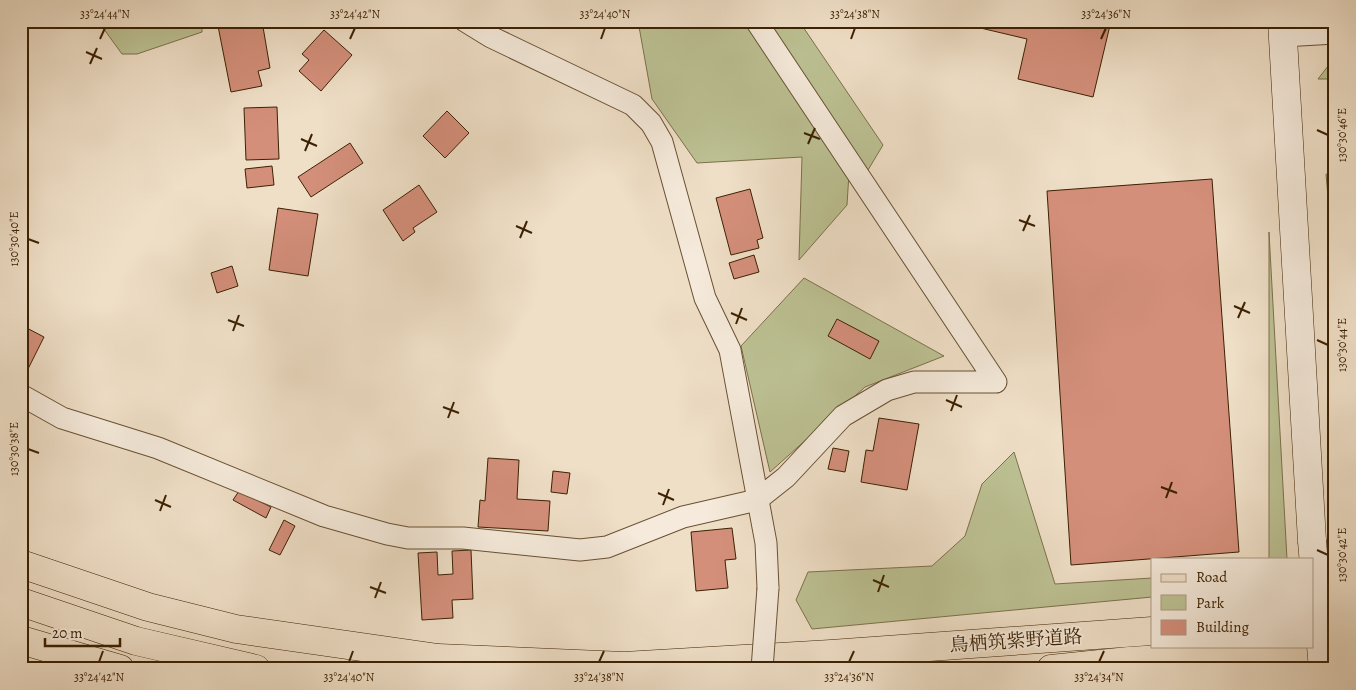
<svg xmlns="http://www.w3.org/2000/svg" width="1356" height="690" font-family="Alegreya,'Noto Serif JP',serif">
<style>
.green{fill:#bcc193;stroke:#7c714a}
.building{fill:#d48f7b;stroke:#3c2102}
.lines{fill:none;stroke-linecap:round;stroke-linejoin:round}
.street-casing{stroke:#695033;stroke-width:23}
.secondary-casing{stroke:#3c2102;stroke-width:29}
.primary-casing{stroke:#3c2102;stroke-width:29}
.street{stroke:#f5eadb;stroke-width:21}
.secondary{stroke:#f5eadb;stroke-width:28}
.primary{stroke:#efdfc7;stroke-width:28}
.street-bridge-casing{stroke:#695033;stroke-width:23;stroke-linecap:butt}
.secondary-bridge-casing{stroke:#3c2102;stroke-width:29;stroke-linecap:butt}
.street-bridge{stroke:#f5eadb;stroke-width:21}
.secondary-bridge{stroke:#f5eadb;stroke-width:28}
.ticks{fill:none;stroke:#3c2102;stroke-width:2}
.labels{text-anchor:middle;dominant-baseline:central;stroke-width:4;stroke-linejoin:round;paint-order:stroke}
.street-label{font-size:19px;fill:#3c2102;stroke:#f5eadb}
.neatline{fill:none;stroke:#3c2102;stroke-width:2}
.ticks-label{font-size:12px;text-anchor:middle;fill:#3c2102}
</style>
<rect width="100%" height="100%" fill="#efdfc7"/>
<filter id="stains"><feTurbulence type="fractalNoise" baseFrequency=".004" numOctaves="4"/><feColorMatrix values="0 0 0 0 .2 0 0 0 0 .09 0 0 0 0 .02 0 0 0 .5 -.17"/></filter>
<radialGradient id="worn" r=".72"><stop offset=".6" stop-color="#630" stop-opacity="0"/><stop offset="1" stop-color="#630" stop-opacity=".3"/></radialGradient>
<g class="green">
<polygon points="98,21 202,21 202,32 137,54 122,54"/>
<polygon points="638,21 799,21 883,145 868,170 849,173 847,205 799,260 802,157 697,163 652,99"/>
<polygon points="1332,61 1335,61 1335,79 1318,79"/>
<polygon points="1326,174 1331,175 1335,201 1335,278"/>
<polygon points="1269,232 1287,559 1269,559"/>
<polygon points="804,278 944,356 865,387 770,472 741,346"/>
<polygon points="1014,452 1055,584 1152,578 1152,597 812,629 796,600 808,572 932,566 965,536 982,484"/>
</g>
<g class="building">
<polygon points="217,21 262,21 270,68 258,71 262,86 231,92"/>
<polygon points="951,21 1111,21 1093,97 1018,79 1027,39"/>
<polygon points="324,30 352,55 321,91 299,71 309,60 302,54"/>
<polygon points="277,107 279,159 246,160 244,108"/>
<polygon points="447,111 469,133 445,158 423,136"/>
<polygon points="350,143 363,163 311,197 298,177"/>
<polygon points="272,166 274,185 247,188 245,169"/>
<polygon points="1212,179 1239,552 1071,565 1047,191"/>
<polygon points="419,185 437,212 413,228 415,232 403,241 383,210"/>
<polygon points="750,189 763,238 757,240 759,248 731,255 716,198"/>
<polygon points="278,208 318,214 308,276 269,270"/>
<polygon points="754,255 759,272 734,279 729,263"/>
<polygon points="232,266 238,286 217,293 211,273"/>
<polygon points="837,319 879,341 870,359 828,336"/>
<polygon points="21,325 44,337 26,373 21,370"/>
<polygon points="879,418 919,424 907,490 861,482 866,450 873,451"/>
<polygon points="833,448 849,451 845,472 828,469"/>
<polygon points="488,458 519,460 517,499 550,501 548,531 478,527 480,500 485,501"/>
<polygon points="553,471 570,473 567,494 551,492"/>
<polygon points="239,491 271,507 266,518 233,500"/>
<polygon points="284,520 295,526 280,555 269,550"/>
<polygon points="732,528 736,559 725,560 728,588 696,591 691,532"/>
<polygon points="471,550 473,599 452,600 453,618 422,620 418,553 437,552 438,575 453,574 452,551"/>
</g>
<g class="lines">
<defs>
<g id="street">
<polyline points="465,21 491,37 633,105 651,123 662,142 705,298 730,350 766,543 768,588"/>
<polyline points="1283,36 1335,33"/>
<polyline points="21,395 62,418 158,448 324,516 387,534 408,538 463,538 580,550 607,547 683,517 757,500 786,477 843,416 887,390 914,382 996,382 756,21"/>
</g>
<polyline id="secondary" points="1282,21 1312,541"/>
<g id="primary">
<polyline points="21,564 148,607 236,629 438,658 624,666 831,654 1152,631"/>
<polyline points="21,602 136,641 256,669"/>
<polyline points="21,640 120,669"/>
<polyline points="1051,669 1129,661 1335,648"/>
</g>
</defs>
<use href="#street" class="street-casing"/>
<use href="#secondary" class="secondary-casing"/>
<use href="#primary" class="primary-casing"/>
<use href="#street" class="street"/>
<use href="#secondary" class="secondary"/>
<use href="#primary" class="primary"/>
<defs>
<polyline id="street-bridge" points="762,669 768,588"/>
<polyline id="secondary-bridge" points="1312,541 1323,669"/>
</defs>
<use href="#street-bridge" class="street-bridge-casing"/>
<use href="#secondary-bridge" class="secondary-bridge-casing"/>
<use href="#street-bridge" class="street-bridge"/>
<use href="#secondary-bridge" class="secondary-bridge"/>
</g>
<path class="ticks" d="M100,39L105,28M350,39L355,28M601,39L605,28M851,39L855,28M1101,39L1106,28M86,52L102,59M90,64L97,48M1317,130L1328,135M804,133L820,139M301,139L317,146M808,144L815,128M305,151L312,134M1019,220L1035,226M516,226L532,233M1023,231L1030,215M520,238L527,221M28,239L39,243M1234,306L1250,313M731,313L747,320M1238,318L1245,302M228,320L244,326M736,324L742,308M233,331L239,315M1317,340L1328,345M946,400L962,407M443,407L459,413M951,411L957,395M448,418L454,402M28,449L39,453M1161,487L1177,493M658,493L674,500M1166,498L1172,482M155,500L171,507M663,505L669,489M160,511L166,495M1317,550L1328,555M873,580L889,587M370,587L386,593M878,592L884,575M375,598L381,582M99,662L103,651M349,662L353,651M599,662L604,651M849,662L854,651M1099,662L1104,651"/>
<g class="labels">
<g class="street-label">
<text transform="translate(1016 641) rotate(-4)">鳥栖筑紫野道路</text>
</g>
</g>
<rect width="1356" height="690" fill="none" stroke="#efdfc7" stroke-width="55"/>
<rect x="1151" y="558" width="162" height="90" fill="#f5eadb" stroke="#ab9a84"/>
<rect x="1161" y="574" width="25" height="8" fill="#efdfc7" stroke="#ab9a84"/>
<text x="1196" y="582" font-size="15" fill="#3c2102">Road</text>
<rect x="1161" y="595" width="25" height="15" fill="#bcc193" stroke="#ab9a84"/>
<text x="1196" y="608" font-size="15" fill="#3c2102">Park</text>
<rect x="1161" y="620" width="25" height="15" fill="#d48f7b" stroke="#ab9a84"/>
<text x="1196" y="632" font-size="15" fill="#3c2102">Building</text>
<path d="M45 638v8h75v-8" fill="none" stroke="#3c2102" stroke-width="2.5"/>
<text x="52" y="638" font-size="15" fill="#3c2102" stroke="#f5eadb" stroke-width="4" paint-order="stroke">20 m</text>
<rect x="28" y="28" width="1300" height="634" class="neatline"/>
<g class="ticks-label">
<text x="105" y="18">33°24'44"N</text>
<text x="355" y="18">33°24'42"N</text>
<text x="605" y="18">33°24'40"N</text>
<text x="855" y="18">33°24'38"N</text>
<text x="1106" y="18">33°24'36"N</text>
<text transform="translate(1342 135) rotate(-90)" y="4">130°30'46"E</text>
<text transform="translate(14 239) rotate(-90)" y="4">130°30'40"E</text>
<text transform="translate(1342 345) rotate(-90)" y="4">130°30'44"E</text>
<text transform="translate(14 449) rotate(-90)" y="4">130°30'38"E</text>
<text transform="translate(1342 555) rotate(-90)" y="4">130°30'42"E</text>
<text x="99" y="681">33°24'42"N</text>
<text x="349" y="681">33°24'40"N</text>
<text x="599" y="681">33°24'38"N</text>
<text x="849" y="681">33°24'36"N</text>
<text x="1099" y="681">33°24'34"N</text>
</g>
<rect width="100%" height="100%" filter="url(#stains)"/>
<rect width="100%" height="100%" fill="url(#worn)"/>
</svg>
